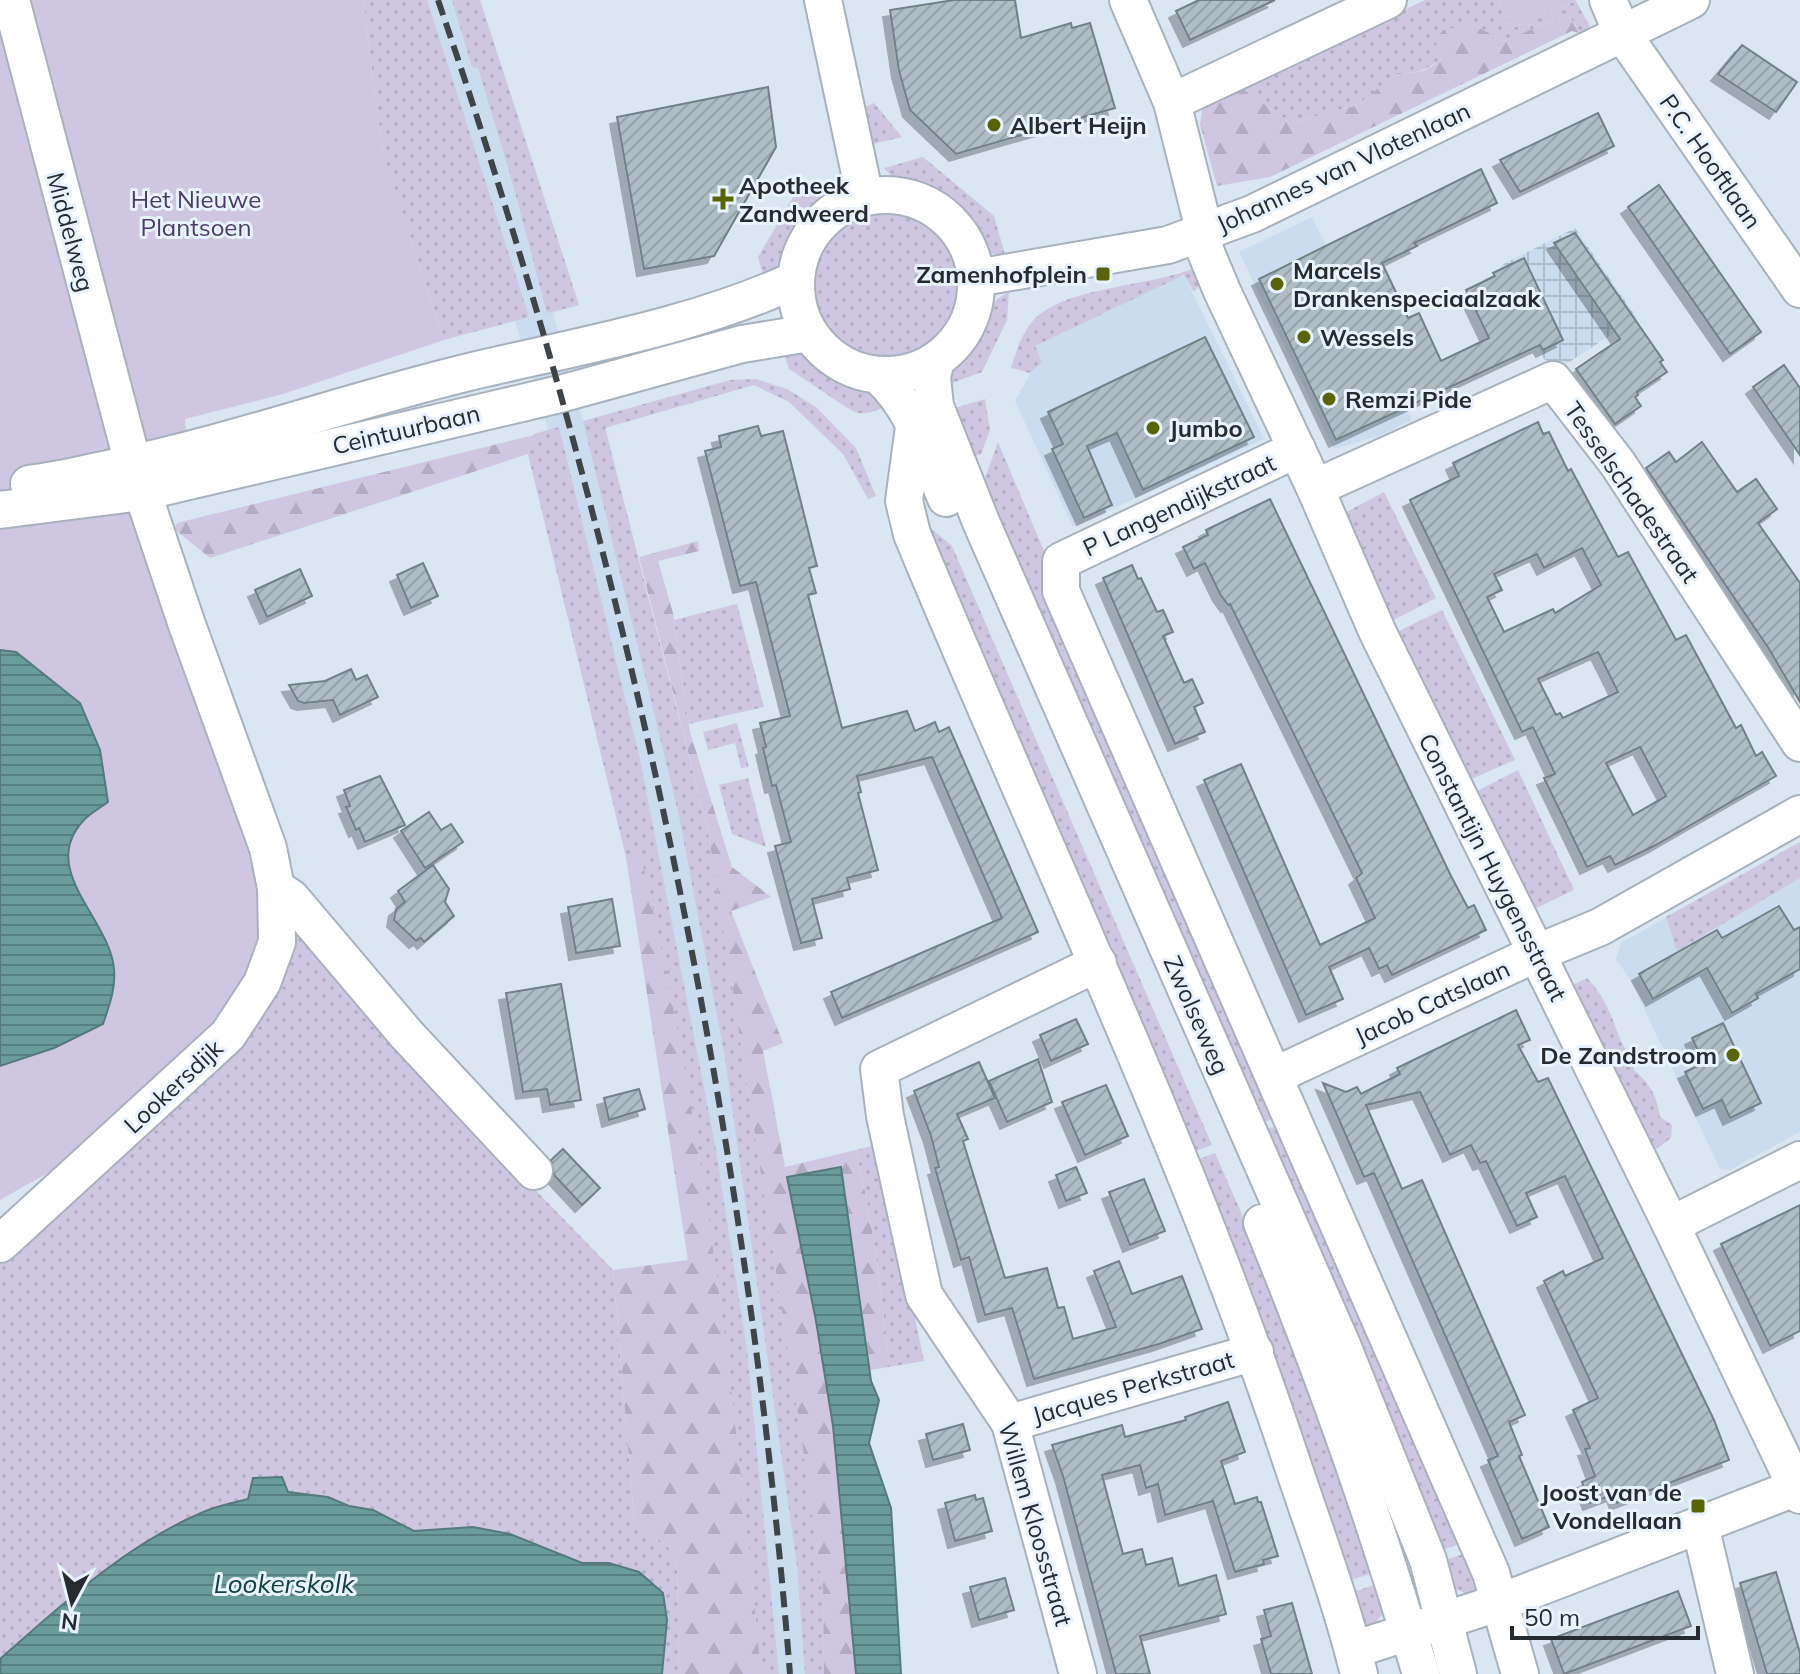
<svg xmlns="http://www.w3.org/2000/svg" width="1800" height="1674" font-family="Mulish,sans-serif">
<style>
.built{fill:#cbdcee}
.industrial{fill:url(#industrial-grid)}
.grass{fill:url(#grass-dots)}
.forest{fill:url(#forest-firs)}
.park{fill:#cfc7e1}
.water{fill:url(#water-rules);stroke:#567a7b;stroke-width:2}
.building{fill:url(#building-hatch);stroke:#728187;stroke-width:2;fill-rule:evenodd;filter:url(#shadow)}
.lines{fill:none;stroke-linecap:round;stroke-linejoin:round}
.minor-casing{stroke:#a8b2bd;stroke-width:40}
.minor{stroke:#fff;stroke-width:36}
.rail{stroke:#3f4449;stroke-width:6;stroke-dasharray:16 8;stroke-linecap:butt}
.poi-dot{fill:#596406;stroke:#e8f3ff;stroke-width:3}
.labels{text-anchor:middle;dominant-baseline:central;stroke-width:6;stroke-linejoin:round;paint-order:stroke}
.poi-label{font-size:24px;font-weight:bold;fill:#272b2f;stroke:#e8f3ff;text-anchor:start}
.street-label{font-size:24px;fill:#272b2f;stroke:#e8f3ff}
.park-label{font-size:24px;fill:#4d3a6b;stroke:#e8f3ff}
.water-label{font-size:26px;font-style:italic;fill:#134243;stroke:#e8f3ff}
</style>
<defs>
<pattern id="industrial-grid" width="8" height="8" patternUnits="userSpaceOnUse" patternTransform="scale(2)"><rect width="8" height="8" fill="#cbdcee"/><path d="M0 4h8M4 0v8" fill="none" stroke="#aebdcc"/></pattern>
<pattern id="grass-dots" width="8" height="8" patternUnits="userSpaceOnUse" patternTransform="scale(2)"><rect width="8" height="8" fill="#cfc7e1"/><path d="M2 2h.1M6 6h.1" fill="none" stroke="#b2abc1" stroke-width="1.8" stroke-linecap="round"/></pattern>
<pattern id="forest-firs" width="22" height="20" patternUnits="userSpaceOnUse" patternTransform="scale(2)"><rect width="22" height="20" fill="#cfc7e1"/><path d="M5 1l3.5 6h-7zM16 11l3.5 6h-7z" fill="#b2abc1"/></pattern>
<pattern id="water-rules" width="6" height="5" patternUnits="userSpaceOnUse" patternTransform="scale(2)"><rect width="6" height="5" fill="#6a9c9c"/><path d="M0 2.5h6" fill="none" stroke="#577f80"/></pattern>
<pattern id="building-hatch" width="6" height="6" patternUnits="userSpaceOnUse" patternTransform="scale(2)"><rect width="6" height="6" fill="#aebec4"/><path d="M-1 1l2-2M0 6l6-6M5 7l2-2" fill="none" stroke="#96a3a9"/></pattern>
<filter id="shadow"><feDropShadow dx="-7" dy="7" stdDeviation="0" flood-color="#0004"/></filter>
</defs>
<rect width="100%" height="100%" fill="#dae6f1"/>
<g class="built">
<polygon points="391,0 480,0 579,305 553,313 583,421 603,417 773,1097 856,1674 727,1674 688,1260 626,857 528,454 534,434 548,430 515,321 496,326"/>
<polygon points="1312,217 1412,420 1381,435 1334,449 1239,252"/>
<polygon points="1184,275 1264,439 1073,527 1015,401 1034,367 1034,346"/>
<polygon points="1800,842 1800,1132 1730,1170 1720,1169 1630,979 1616,959 1621,943"/>
</g>
<polygon class="industrial" points="1575,228 1637,318 1560,368 1544,359 1500,266"/>
<g class="grass">
<polygon points="363,0 427,0 529,317 444,340 383,153"/>
<polygon points="452,0 480,0 579,305 547,313 512,181 478,68 472,67"/>
<path d="M1425,0H1498L1511,29L1576,1L1592,30L1582,34L1568,14L1504,41L1472,24C1449,50 1436,76 1397,73L1358,105L1291,123L1244,90L1237,88Z"/>
<polygon points="874,103 902,137 873,144 865,107"/>
<path d="M923,157L994,216L1006,258C996,255 986,252 979,244C965,229 956,209 936,199C916,189 899,186 884,168Z"/>
<path d="M841,178C835,207 824,203 809,223C792,246 789,265 766,285L758,257L799,187Z"/>
<circle cx="885" cy="285" r="73"/>
<path d="M1192,269H1195L1202,282L1194,292L1184,275L1035,346L1042,362L1030,373L1011,368C1016,352 1021,335 1032,322C1061,287 1147,287 1192,269Z"/>
<polygon points="1009,291 1007,320 982,372 941,387 947,365 975,331 988,306"/>
<path d="M781,345L797,346L810,352L836,372L872,386L895,403C884,407 870,415 858,413C851,412 801,376 789,369Z"/>
<polygon points="756,379 787,389 816,407 856,448 876,496 868,499 843,454 789,402 754,385 605,428 708,831 798,1414 823,1590 824,1674 805,1674 797,1566 725,1058 679,816 583,421 730,380"/>
<polygon points="985,399 990,430 981,454 965,460 945,411"/>
<path d="M559,427L640,759L715,1144L747,1350L779,1674H761C735,1399 704,1123 640,854L626,857L528,454L534,434Z"/>
<polygon points="998,442 1282,1116 1261,1123 984,481"/>
<polygon points="1384,492 1436,598 1392,621 1341,515"/>
<polygon points="921,520 952,546 1212,1145 1190,1153"/>
<polygon points="737,604 764,707 689,724 674,620"/>
<polygon points="1442,610 1515,760 1469,780 1397,632"/>
<polygon points="737,723 749,767 741,768 735,743 708,750 703,732"/>
<polygon points="1518,770 1574,890 1530,911 1475,792"/>
<polygon points="748,778 766,847 732,834 719,785"/>
<polygon points="1800,842 1800,878 1677,951 1666,917"/>
<polygon points="286,905 484,1137 613,1270 634,1518 670,1549 677,1567 679,1674 662,1674 667,1620 663,1593 609,1563 583,1563 509,1534 473,1527 414,1531 373,1510 349,1506 328,1497 288,1492 202,1512 61,1605 0,1660 0,1258"/>
<path d="M1587,978C1608,1001 1610,1014 1621,1041C1627,1054 1633,1054 1634,1070C1650,1084 1657,1096 1660,1117L1672,1125L1671,1138L1650,1154L1571,986Z"/>
<polygon points="1287,1124 1469,1541 1442,1550 1266,1129"/>
<path d="M879,1144L924,1361L889,1367C882,1293 873,1222 856,1150Z"/>
<polygon points="1215,1153 1261,1258 1328,1432 1373,1573 1341,1583 1194,1161"/>
<polygon points="1473,1551 1483,1590 1467,1594 1454,1588 1445,1560"/>
<polygon points="1377,1584 1386,1609 1372,1627 1365,1630 1345,1595"/>
</g>
<g class="forest">
<path d="M1568,14L1582,34L1572,31L1270,177L1217,186L1200,124L1203,105L1237,88L1244,90L1291,123L1358,105L1397,73C1416,74 1429,72 1442,58L1435,41L1443,30L1472,24L1504,41Z"/>
<polygon points="534,435 528,454 210,558 174,529 177,523"/>
<path d="M698,541L699,551L658,561L673,613L690,732L732,867L771,897L731,911L783,1043L763,1051L785,1167L856,1150C873,1222 882,1293 889,1367L870,1370L841,1167L787,1177L816,1321L833,1426L856,1674H824L823,1590L798,1414L708,831L639,557Z"/>
<path d="M640,853C704,1123 735,1399 761,1674H679L677,1567L670,1549L634,1518L613,1270L688,1260L626,857Z"/>
</g>
<g class="park">
<polygon points="0,0 363,0 383,153 444,340 283,394 185,419 186,432 116,452 268,876 272,922 241,1005 99,1144 0,1200"/>
<polygon points="1498,0 1576,0 1576,1 1511,29"/>
</g>
<g class="water">
<path d="M0,650L16,652L80,703L100,750L108,802C100,808 89,814 83,821C38,870 110,919 114,969C116,988 109,1006 103,1024L54,1048L0,1066Z"/>
<polygon points="841,1167 871,1381 879,1400 869,1443 891,1508 901,1674 856,1674 833,1426 816,1321 787,1177"/>
<path d="M282,1477L288,1492L328,1497L349,1506L373,1510L414,1531L473,1527L510,1534L582,1563H609L639,1572L663,1593L667,1620L662,1674H0L1,1658C63,1604 124,1546 201,1513C215,1506 233,1503 248,1499L253,1478Z"/>
</g>
<g class="building">
<polygon points="954,0 1015,0 1021,38 1071,23 1072,28 1090,23 1115,108 956,154 910,110 899,71 890,10"/>
<polygon points="1199,0 1275,0 1190,40 1176,11"/>
<polygon points="1742,45 1797,82 1776,112 1718,74"/>
<polygon points="768,87 776,147 714,256 644,269 617,117"/>
<polygon points="1598,113 1614,146 1520,192 1500,160"/>
<polygon points="1481,169 1497,203 1414,243 1417,246 1382,263 1392,284 1408,318 1419,313 1441,361 1489,338 1466,290 1495,276 1493,273 1524,258 1563,340 1543,350 1540,345 1336,440 1259,279"/>
<polygon points="1659,185 1761,332 1730,354 1628,207"/>
<polygon points="1575,233 1663,360 1660,362 1667,372 1637,392 1638,395 1635,397 1641,406 1615,424 1576,369 1620,339 1554,243"/>
<polygon points="1205,337 1254,437 1143,490 1117,433 1087,446 1112,505 1084,518 1052,449 1063,444 1048,412"/>
<polygon points="1784,365 1800,388 1800,455 1753,387"/>
<path d="M1538,422L1543,434L1549,432L1568,471L1571,469L1618,557L1628,552L1676,640L1686,635L1736,728L1741,725L1756,756L1762,752L1776,776L1654,846L1615,865L1610,856L1587,867L1544,778L1555,774L1533,727L1522,732L1410,500L1459,476L1453,463ZM1582,548L1601,585L1555,613L1553,609L1504,632L1487,597L1502,590L1494,574L1537,554L1544,568ZM1598,652L1618,692L1563,718L1560,713L1556,715L1538,679ZM1640,747L1666,796L1633,815L1606,763Z"/>
<polygon points="758,426 761,436 783,431 817,566 809,568 816,593 808,595 842,728 907,711 915,731 935,722 939,732 949,727 1038,932 842,1018 831,992 1002,918 932,757 857,776 861,792 858,793 878,870 847,878 850,889 812,899 822,938 801,943 775,846 791,842 776,785 772,786 763,748 766,747 760,723 790,716 756,582 740,586 705,451 721,447 719,436"/>
<polygon points="1702,442 1737,492 1756,479 1777,509 1758,523 1800,583 1800,702 1769,649 1646,468 1669,452 1676,462"/>
<polygon points="1270,499 1451,876 1468,908 1474,905 1486,930 1392,975 1387,965 1379,969 1369,948 1329,967 1343,999 1306,1015 1204,780 1241,764 1320,945 1375,918 1356,878 1362,873 1230,604 1228,605 1220,594 1205,563 1194,569 1183,547 1208,535 1206,530"/>
<polygon points="423,563 438,596 411,608 397,575"/>
<polygon points="1132,565 1138,579 1141,578 1157,612 1163,610 1173,632 1163,636 1184,683 1192,679 1203,703 1194,707 1205,732 1175,744 1103,578"/>
<polygon points="300,569 312,596 267,617 255,590"/>
<polygon points="351,669 356,680 367,675 378,697 340,715 333,700 304,703 298,701 289,685 325,681"/>
<polygon points="380,776 405,825 365,842 359,828 356,830 346,807 350,806 344,790"/>
<polygon points="429,812 441,830 451,824 463,842 425,868 401,831"/>
<polygon points="433,865 449,889 445,902 454,916 424,942 421,938 416,941 394,920 396,909 405,902 398,891"/>
<polygon points="612,899 620,946 576,953 568,907"/>
<polygon points="1779,906 1794,930 1800,927 1800,969 1756,994 1758,998 1732,1013 1707,968 1653,999 1639,974 1717,930 1722,938"/>
<polygon points="561,984 581,1100 550,1105 547,1089 523,1092 506,993"/>
<polygon points="1516,1010 1530,1040 1518,1045 1538,1082 1548,1078 1714,1420 1729,1460 1617,1503 1614,1494 1590,1503 1582,1482 1595,1476 1585,1449 1590,1448 1573,1410 1598,1398 1544,1281 1563,1271 1565,1276 1603,1258 1565,1176 1526,1193 1537,1217 1517,1226 1486,1161 1480,1163 1471,1145 1450,1155 1420,1092 1366,1105 1402,1189 1422,1180 1525,1415 1509,1422 1522,1455 1519,1456 1549,1527 1522,1539 1488,1460 1498,1456 1374,1173 1364,1177 1323,1083 1346,1092 1357,1087 1361,1094 1400,1074 1397,1068"/>
<polygon points="1076,1019 1088,1044 1051,1061 1040,1035"/>
<polygon points="1723,1023 1761,1103 1730,1118 1722,1100 1703,1109 1685,1072 1704,1063 1692,1038"/>
<polygon points="1038,1059 1052,1102 1007,1122 989,1081"/>
<polygon points="979,1062 995,1098 957,1114 968,1139 963,1141 1005,1278 1047,1268 1058,1308 1064,1307 1073,1339 1116,1327 1094,1271 1119,1261 1132,1294 1182,1276 1202,1329 1159,1344 1034,1379 1012,1308 985,1315 969,1257 961,1260 935,1168 939,1167 931,1136 914,1091"/>
<polygon points="1106,1085 1128,1136 1085,1155 1062,1102"/>
<polygon points="639,1089 645,1109 609,1120 604,1098"/>
<polygon points="563,1149 600,1188 582,1205 554,1175 551,1160"/>
<polygon points="1076,1167 1087,1193 1066,1201 1056,1175"/>
<polygon points="1144,1179 1165,1231 1130,1245 1109,1192"/>
<polygon points="1800,1205 1800,1331 1770,1346 1721,1244"/>
<polygon points="1228,1402 1245,1452 1221,1461 1235,1504 1257,1497 1258,1502 1261,1502 1278,1556 1263,1560 1264,1564 1235,1572 1213,1501 1165,1515 1158,1484 1146,1488 1140,1465 1102,1475 1123,1554 1142,1549 1146,1565 1172,1558 1179,1586 1216,1575 1226,1614 1140,1636 1150,1674 1116,1674 1063,1476 1052,1445 1122,1425 1125,1437 1186,1420 1185,1417"/>
<polygon points="963,1424 970,1450 933,1460 926,1434"/>
<polygon points="975,1495 976,1500 983,1498 992,1531 955,1541 945,1503"/>
<polygon points="1776,1572 1800,1653 1800,1674 1767,1674 1740,1583"/>
<polygon points="1005,1578 1014,1610 979,1620 970,1587"/>
<polygon points="1678,1591 1691,1626 1564,1674 1551,1639"/>
<polygon points="1292,1603 1312,1674 1271,1674 1261,1639 1271,1636 1264,1610"/>
</g>
<g class="lines">
<defs>
<g id="minor">
<polyline points="823,0 865,197"/>
<polyline points="1128,0 1172,102 1201,218 1205,250 1222,291 1315,488 1378,633 1671,1225 1800,1495"/>
<polyline points="1608,0 1622,33 1800,289"/>
<polyline points="1172,102 1388,0"/>
<circle cx="886" cy="285" r="90"/>
<polyline points="976,278 1168,245 1252,214 1691,0"/>
<polyline points="936,360 932,377 935,406 981,522 1342,1345 1428,1560 1458,1674"/>
<path d="M878,375C913,406 928,456 946,498"/>
<path d="M914,427L904,501L912,534C1039,841 1185,1141 1290,1457C1314,1529 1341,1600 1359,1674"/>
<polyline points="1297,449 1061,561 1061,591 1491,1573 1520,1674"/>
<path d="M29,484C57,481 84,474 112,468C233,443 349,401 469,372C578,346 693,327 795,280"/>
<polyline points="1315,488 1553,380 1618,464 1800,743"/>
<polyline points="0,510 142,492 560,394 742,344 809,333"/>
<polyline points="276,888 291,898 407,1035 534,1171"/>
<polyline points="1274,1076 1537,953 1600,927 1800,814"/>
<path d="M1262,1223C1323,1371 1376,1521 1421,1674"/>
<polyline points="1671,1225 1800,1160"/>
<polyline points="0,1244 228,1035 262,983 277,942 276,888 268,848 186,622 133,464 11,0"/>
<polyline points="1010,1423 1255,1352"/>
<polyline points="1700,1525 1735,1674"/>
<polyline points="1353,1650 1501,1602 1800,1486"/>
<polyline points="1078,1674 1010,1423 924,1295 885,1116 879,1069 1098,963"/>
</g>
</defs>
<use href="#minor" class="minor-casing"/>
<use href="#minor" class="minor"/>
<path class="rail" d="M438,0C623,540 745,1105 790,1674"/>
</g>
<g class="poi-dot">
<circle cx="994" cy="125" r="8"/>
<path d="M719 187h8v8h8v8h-8v8h-8v-8h-8v-8h8z"/>
<rect x="1095" y="266" width="16" height="16" rx="4"/>
<circle cx="1277" cy="284" r="8"/>
<circle cx="1304" cy="337" r="8"/>
<circle cx="1329" cy="399" r="8"/>
<circle cx="1153" cy="428" r="8"/>
<circle cx="1733" cy="1055" r="8"/>
<rect x="1690" y="1498" width="16" height="16" rx="4"/>
</g>
<g class="labels">
<g class="poi-label">
<text x="1010" y="125">Albert Heijn</text>
<text x="739" y="185">Apotheek<tspan x="739" dy="28">Zandweerd</tspan></text>
<text x="1293" y="270">Marcels<tspan x="1293" dy="28">Drankenspeciaalzaak</tspan></text>
<text x="1087" y="274" text-anchor="end">Zamenhofplein</text>
<text x="1320" y="337">Wessels</text>
<text x="1345" y="399">Remzi Pide</text>
<text x="1169" y="428">Jumbo</text>
<text x="1717" y="1055" text-anchor="end">De Zandstroom</text>
<text x="1682" y="1492" text-anchor="end">Joost van de<tspan x="1682" dy="28">Vondellaan</tspan></text>
</g>
<g class="street-label">
<text transform="translate(1711 161) rotate(55)">P.C. Hooftlaan</text>
<text transform="translate(1343 167) rotate(-25)">Johannes van Vlotenlaan</text>
<text transform="translate(71 232) rotate(75)">Middelweg</text>
<text transform="translate(406 429) rotate(-13)">Ceintuurbaan</text>
<text transform="translate(1632 492) rotate(55)">Tesselschadestraat</text>
<text transform="translate(1179 505) rotate(-25)">P Langendijkstraat</text>
<text transform="translate(1493 867) rotate(63)">Constantijn Huygensstraat</text>
<text transform="translate(1432 1002) rotate(-25)">Jacob Catslaan</text>
<text transform="translate(1197 1015) rotate(66)">Zwolseweg</text>
<text transform="translate(173 1086) rotate(-43)">Lookersdijk</text>
<text transform="translate(1133 1387) rotate(-16)">Jacques Perkstraat</text>
<text transform="translate(1036 1524) rotate(74)">Willem Kloosstraat</text>
</g>
<g class="park-label">
<text x="196" y="199">Het Nieuwe<tspan x="196" dy="28">Plantsoen</tspan></text>
</g>
<g class="water-label">
<text x="284" y="1583">Lookerskolk</text>
</g>
</g>
<g transform="translate(72 1602) rotate(187)" stroke="#e8f3ff" stroke-width="6" paint-order="stroke">
<path d="M0-6L14 30L0 20L-14 30Z" fill="#272b2f"/>
<text y="-12" font-size="22" font-weight="bold" text-anchor="middle" fill="#272b2f">N</text>
</g>
<path d="M1512 1626v12h186v-12" fill="none" stroke="#272b2f" stroke-width="4"/>
<text x="1524" y="1626" font-size="24" fill="#272b2f" stroke="#e8f3ff" stroke-width="6" paint-order="stroke">50 m</text>
</svg>
